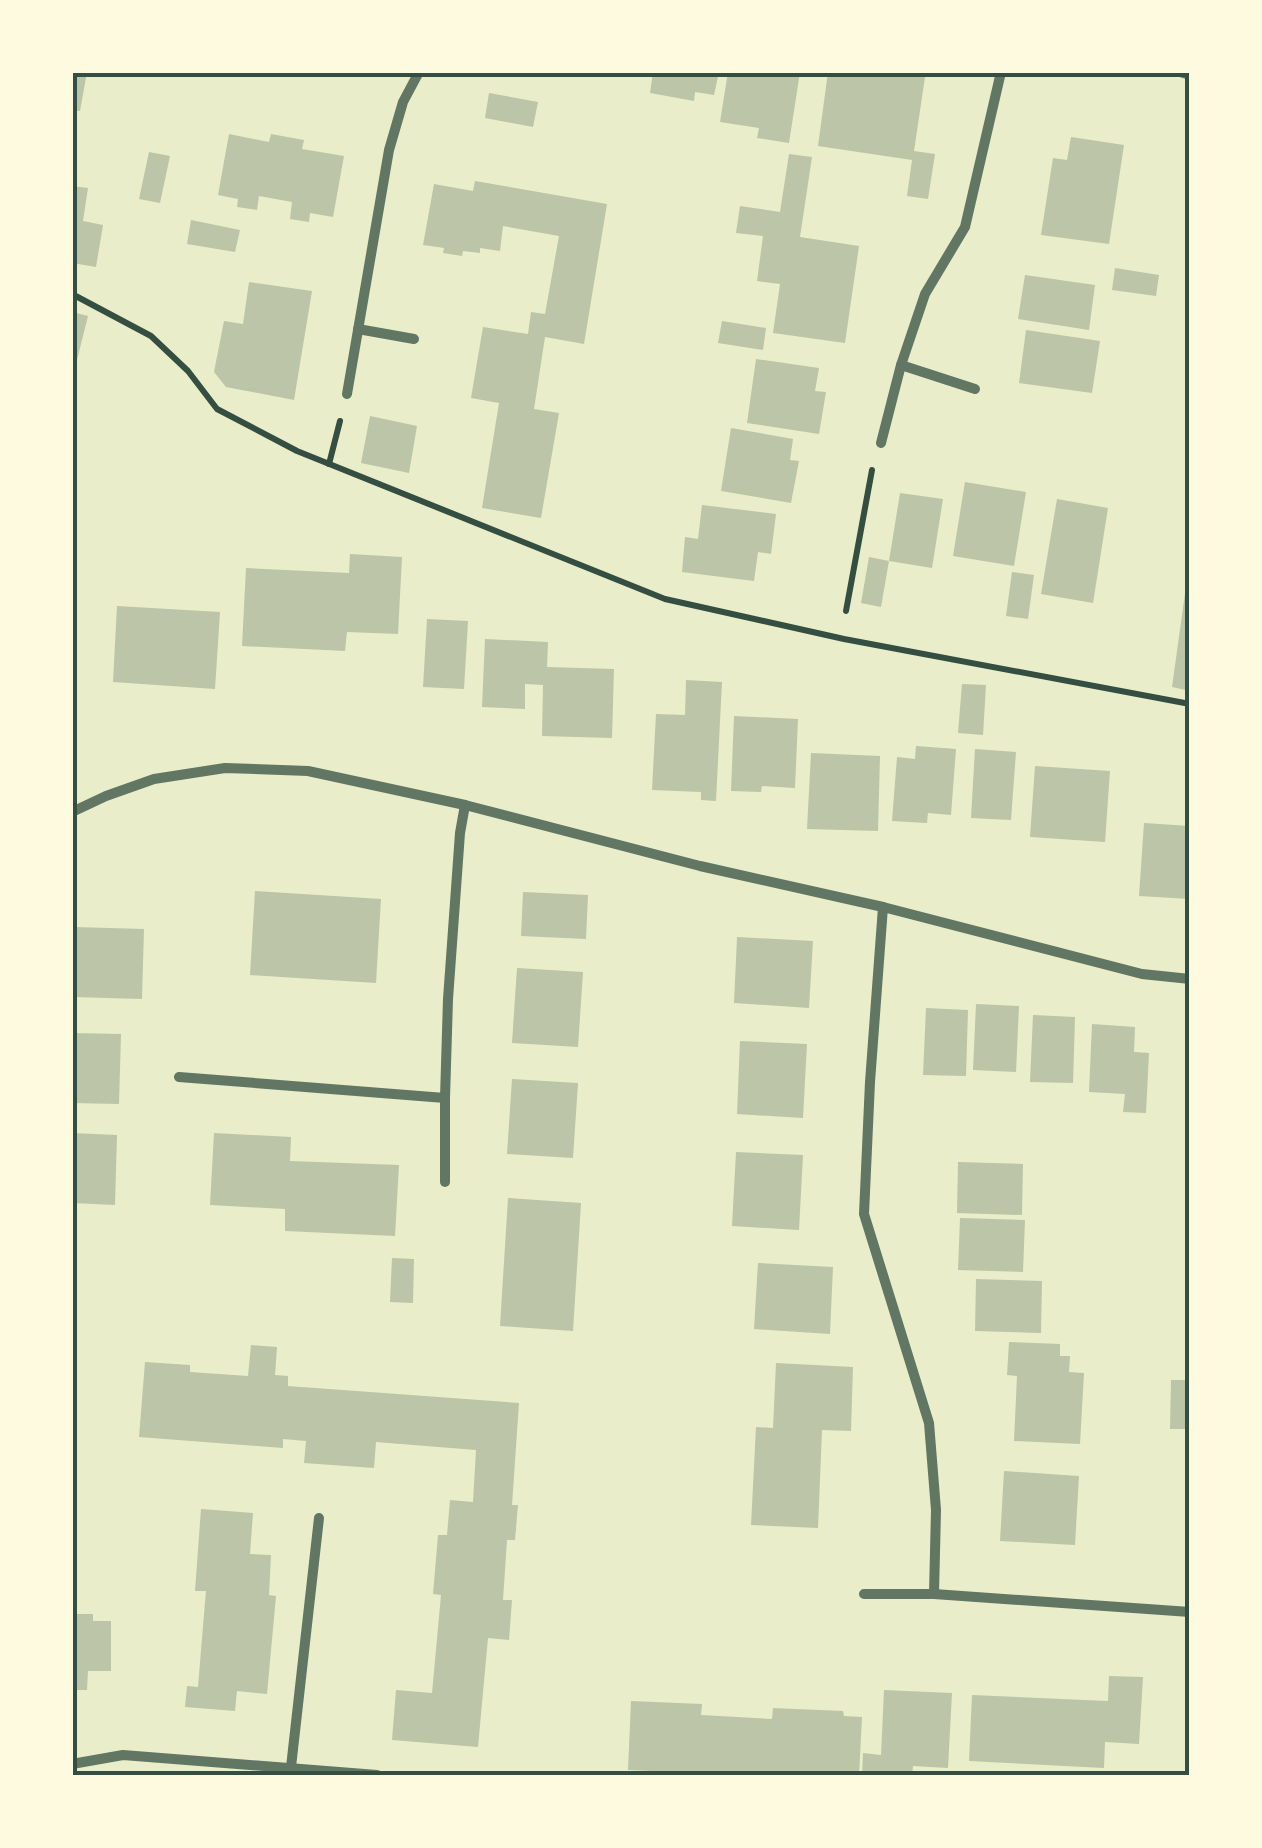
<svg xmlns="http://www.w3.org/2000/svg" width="1262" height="1848" font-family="Commissioner,sans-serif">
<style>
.building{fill:#bcc5a7}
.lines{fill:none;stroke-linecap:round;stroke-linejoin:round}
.path{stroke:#344e41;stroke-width:6}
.minor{stroke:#617663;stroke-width:10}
.neatline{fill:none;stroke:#344e41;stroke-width:4}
</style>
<rect width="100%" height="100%" fill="#e9edc9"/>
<g class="building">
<polygon points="72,72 87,72 80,111 72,110"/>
<polygon points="653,72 719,72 714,95 695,92 694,101 650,93"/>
<polygon points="728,72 800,72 789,143 757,138 759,128 720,122"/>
<polygon points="828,72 893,72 925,77 914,151 935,154 928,199 907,196 912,160 818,146"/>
<polygon points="489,93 538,102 533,127 485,118"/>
<polygon points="229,134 269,142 271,134 304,140 302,149 344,156 333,217 310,213 309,222 290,219 292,202 259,196 257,210 237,207 238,199 218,195"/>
<polygon points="1071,137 1124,145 1109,244 1041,235 1053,158 1067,160"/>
<polygon points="149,152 170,156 160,203 139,199"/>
<polygon points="789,154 812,157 800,237 859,246 845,343 773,333 780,284 757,281 763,236 736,233 740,206 780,212"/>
<polygon points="475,181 607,204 584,344 545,337 534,409 559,413 541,518 482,508 499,403 471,398 483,327 528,334 531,312 545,314 559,236 503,226 500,251 480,248 480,253 463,251 462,256 443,253 444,248 423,245 434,184 473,191"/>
<polygon points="72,186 88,188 83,221 103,225 96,267 72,263"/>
<polygon points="191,220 240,230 235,252 187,244"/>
<polygon points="1115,268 1159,275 1156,296 1112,290"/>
<polygon points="1025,275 1095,285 1089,330 1018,319"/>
<polygon points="249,282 312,291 294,400 226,387 214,372 224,321 243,324"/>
<polygon points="72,312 88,316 77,360 72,358"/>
<polygon points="722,321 766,328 763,350 718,343"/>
<polygon points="1026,330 1100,341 1092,393 1019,383"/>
<polygon points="756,359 819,368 815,391 826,392 819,434 747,423"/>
<polygon points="370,416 417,426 409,473 361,463"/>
<polygon points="731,428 793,439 790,460 799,461 791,503 721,491"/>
<polygon points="965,482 1026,492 1014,566 953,556"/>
<polygon points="900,493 943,499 932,568 889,561 881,607 861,603 869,557 889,561"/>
<polygon points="1057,499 1108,508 1093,603 1041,594"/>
<polygon points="702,505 776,514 771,554 758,552 754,581 682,572 685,537 698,539"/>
<polygon points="350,554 402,557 398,634 347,632 345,651 242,646 246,568 349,573"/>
<polygon points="1012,572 1034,575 1028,619 1006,616"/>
<polygon points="1187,579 1190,579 1190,691 1172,687"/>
<polygon points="117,606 220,612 215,689 113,682"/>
<polygon points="427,619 468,621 464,689 423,687"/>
<polygon points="485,639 548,642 547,667 614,669 612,738 542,736 543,685 525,684 525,709 482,707"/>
<polygon points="686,680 722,682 716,801 701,800 701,792 652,790 656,714 685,715"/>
<polygon points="962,684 986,685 983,735 958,733"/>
<polygon points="734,716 798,719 795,788 762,786 761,792 731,791"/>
<polygon points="916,746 956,749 951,815 928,813 927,823 892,821 897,757 915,759"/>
<polygon points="975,749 1016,752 1011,820 971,818"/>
<polygon points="811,753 880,756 878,831 807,829"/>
<polygon points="1035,766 1110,771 1105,842 1030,837"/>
<polygon points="1144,823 1190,826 1190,899 1139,896"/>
<polygon points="255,891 381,899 376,983 250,975"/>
<polygon points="523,892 588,895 586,939 521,936"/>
<polygon points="74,927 144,929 142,999 72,997"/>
<polygon points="737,937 813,941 809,1008 734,1003"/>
<polygon points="517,968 583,972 578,1047 512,1043"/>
<polygon points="976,1004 1019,1006 1016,1072 973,1070"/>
<polygon points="926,1008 968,1010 966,1076 923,1075"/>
<polygon points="1033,1015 1075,1017 1073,1083 1030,1082"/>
<polygon points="1092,1024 1135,1027 1134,1052 1149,1053 1146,1113 1123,1112 1125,1094 1089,1092"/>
<polygon points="72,1033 121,1034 119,1104 72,1103"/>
<polygon points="740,1041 807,1044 803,1118 737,1114"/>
<polygon points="512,1079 578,1083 573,1158 507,1154"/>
<polygon points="72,1133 117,1135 115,1205 72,1203"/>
<polygon points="214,1133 291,1137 290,1161 399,1165 395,1236 285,1231 285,1209 210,1205"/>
<polygon points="736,1152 803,1155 799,1230 732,1226"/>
<polygon points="958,1162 1023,1164 1022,1215 957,1213"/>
<polygon points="508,1198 581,1203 573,1331 500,1326"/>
<polygon points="960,1218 1025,1220 1023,1272 958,1270"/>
<polygon points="392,1258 414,1259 413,1303 390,1302"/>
<polygon points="758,1263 833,1267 830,1334 754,1329"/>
<polygon points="976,1279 1042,1281 1041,1333 975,1331"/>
<polygon points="1009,1342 1060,1344 1060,1356 1070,1356 1069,1372 1084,1373 1080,1444 1014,1441 1017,1376 1007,1375"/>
<polygon points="251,1345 277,1347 275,1375 288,1376 288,1386 519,1403 512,1505 518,1505 515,1540 507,1540 503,1600 512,1600 509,1640 488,1638 478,1747 392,1740 396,1690 432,1693 441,1595 433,1594 438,1535 447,1535 450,1500 473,1502 476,1450 376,1442 374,1468 304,1463 306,1441 283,1439 283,1448 139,1437 145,1362 190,1365 190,1372 248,1376"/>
<polygon points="776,1363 853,1367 851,1431 822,1430 818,1528 751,1525 756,1427 773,1428"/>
<polygon points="1171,1380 1190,1380 1190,1429 1170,1429"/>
<polygon points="1004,1471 1079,1476 1075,1545 1000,1541"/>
<polygon points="201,1509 253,1513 250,1554 271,1555 269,1595 276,1596 267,1694 237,1691 235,1711 185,1707 187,1686 198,1687 203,1626 206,1591 195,1591"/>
<polygon points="72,1614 93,1614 93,1621 111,1621 111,1671 88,1671 87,1690 72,1690"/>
<polygon points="1109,1676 1143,1677 1139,1744 1105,1742 1104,1768 969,1761 972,1695 1108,1701"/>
<polygon points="884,1690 952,1693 948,1768 913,1766 912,1776 862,1776 863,1753 881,1755"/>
<polygon points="631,1701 702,1704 701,1715 772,1719 773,1708 843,1711 844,1716 862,1717 859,1776 699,1776 699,1773 628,1770"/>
</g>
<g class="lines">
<g class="path">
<polyline points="72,294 151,336 188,371 217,409 297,451 665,599 844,639 1190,704"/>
<polyline points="329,464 340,421"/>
<polyline points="846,611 872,470"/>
</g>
<g class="minor">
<polyline points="1180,72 1190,75"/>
<polyline points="358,329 414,339"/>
<polyline points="901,365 975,389"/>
<polyline points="347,394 389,150 403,102 419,72"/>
<polyline points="881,443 901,365 925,294 965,227 1001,72"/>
<polyline points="72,812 106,796 154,779 225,768 308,771 465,805 700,866 883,907 1142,974 1190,979"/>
<polyline points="883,907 870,1082 864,1214 929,1423 936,1510 934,1594"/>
<polyline points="179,1077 445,1098 448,999 460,833 465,805"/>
<polyline points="445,1182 445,1098"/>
<polyline points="864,1594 934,1594 1190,1612"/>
<polyline points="72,1764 123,1755 377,1775"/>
<polyline points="291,1767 319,1518"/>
</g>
</g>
<rect width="1262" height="1848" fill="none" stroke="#fefae0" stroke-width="150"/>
<rect x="75" y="75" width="1112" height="1698" class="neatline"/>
</svg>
